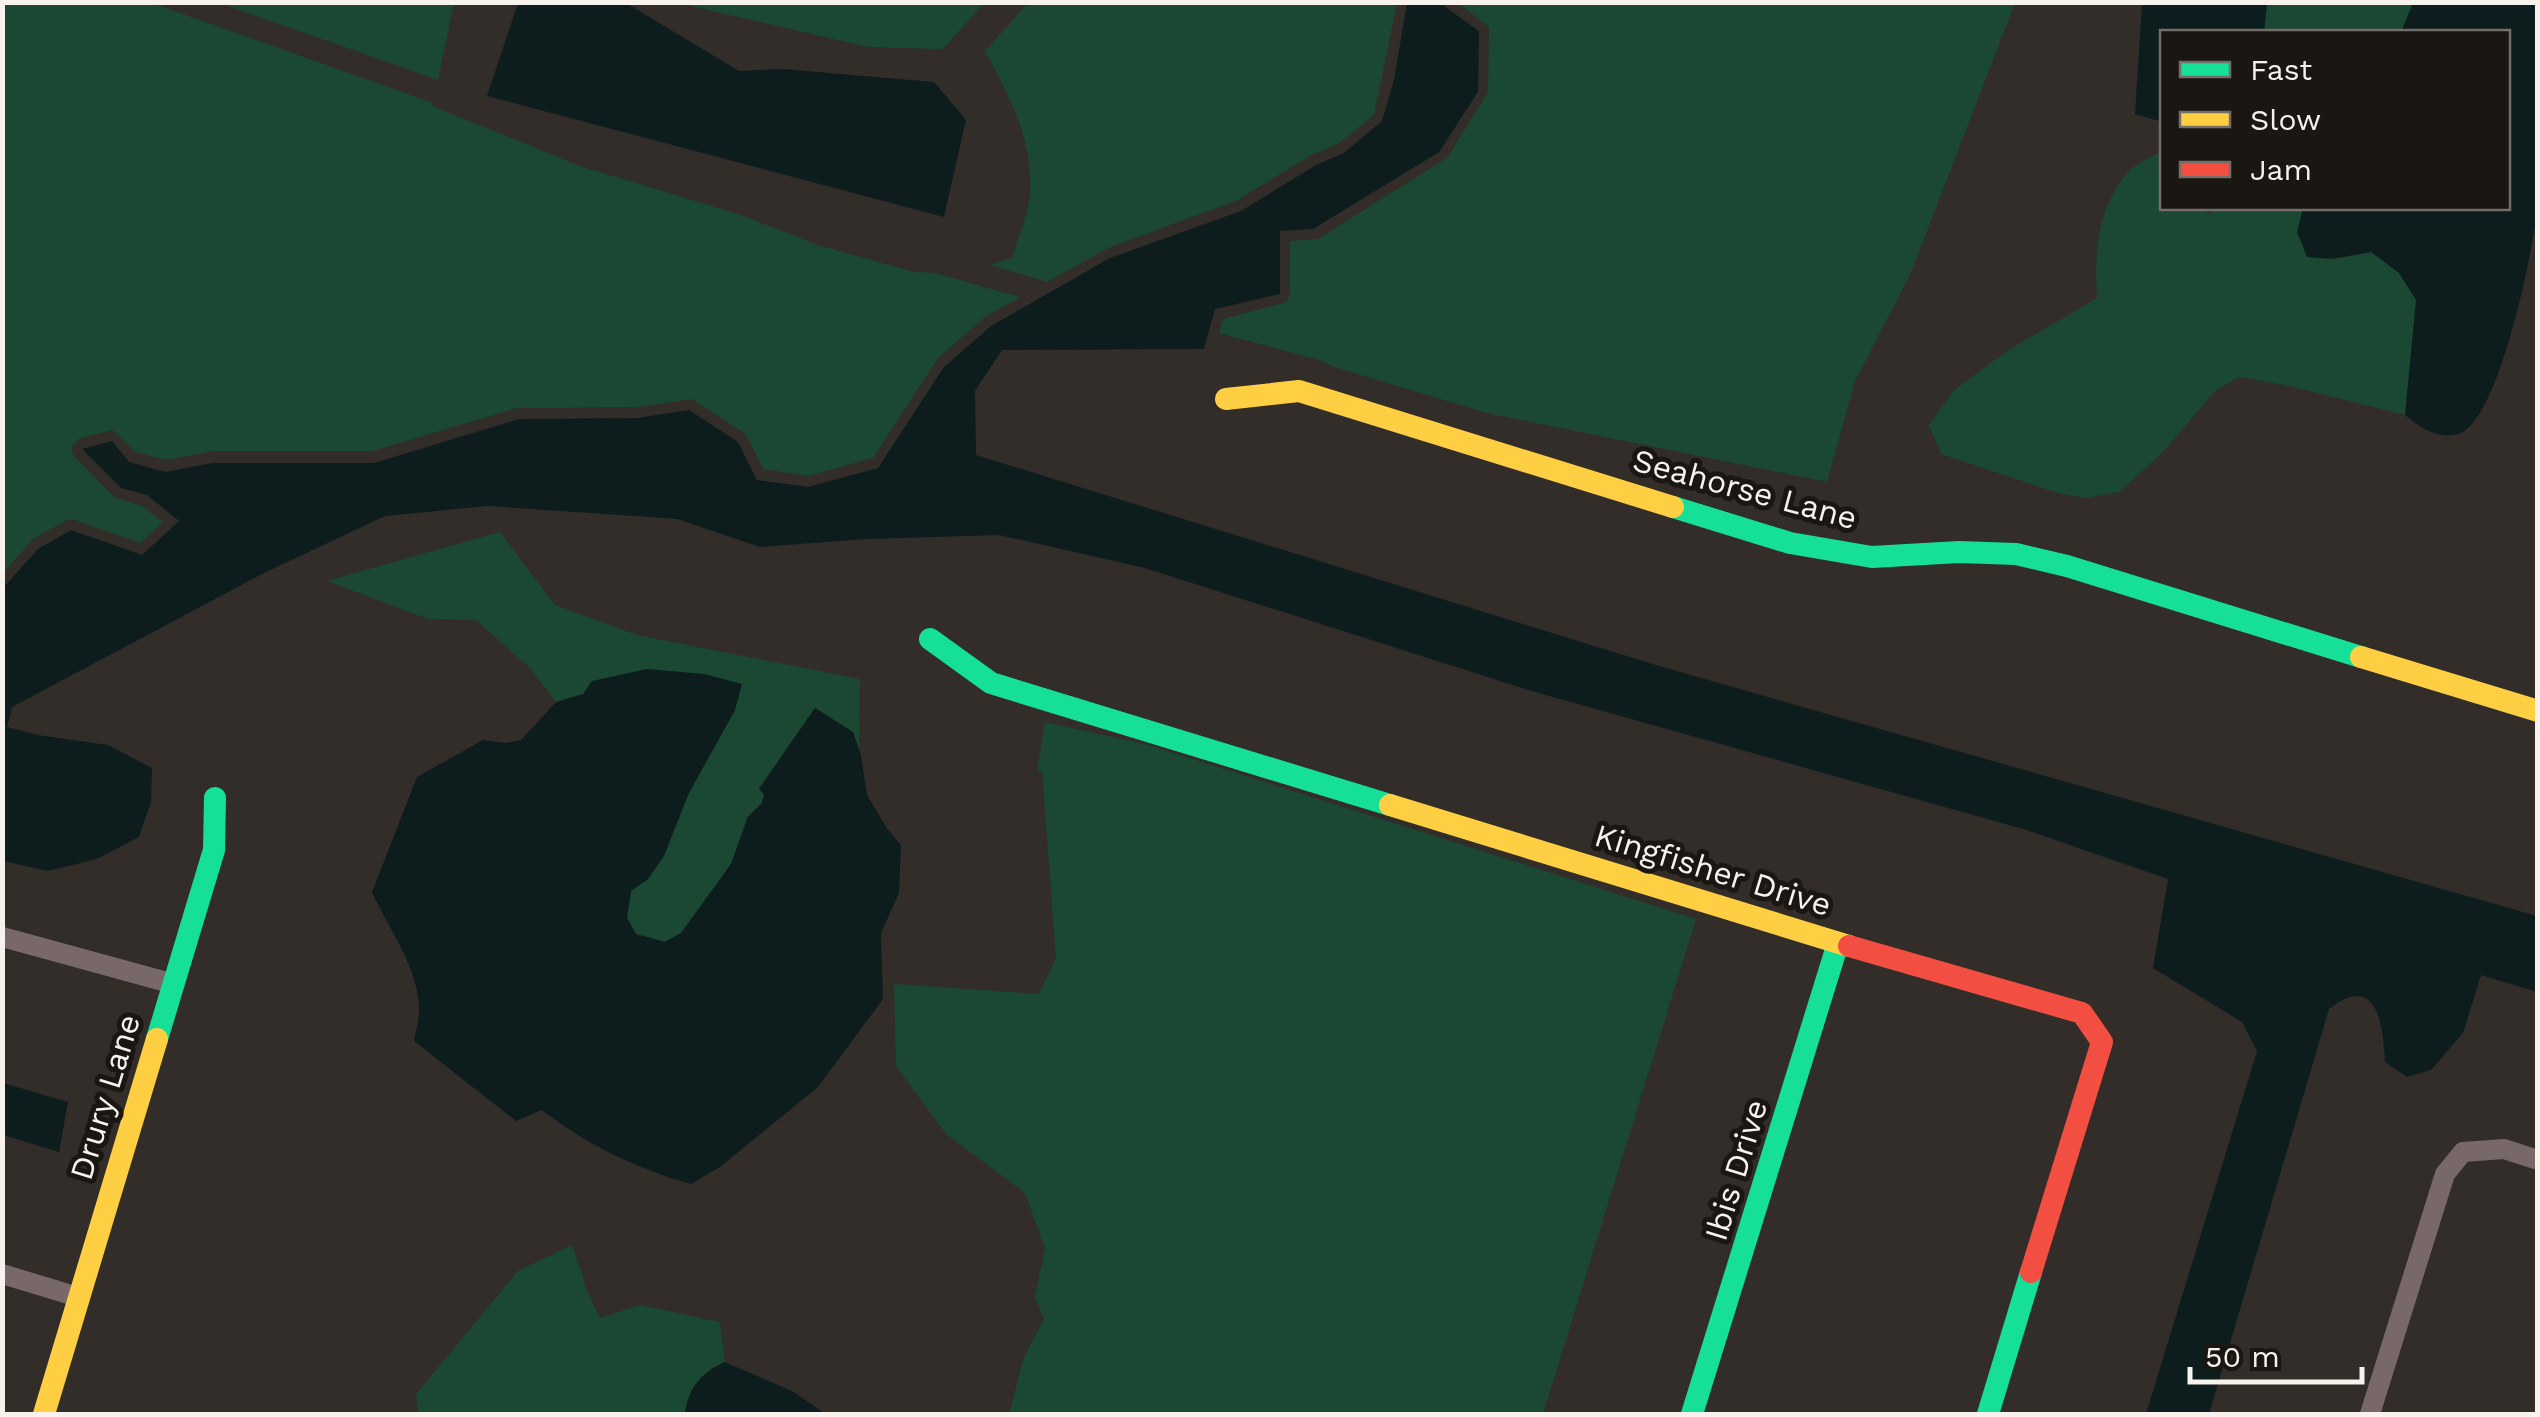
<svg xmlns="http://www.w3.org/2000/svg" width="2540" height="1417" font-family="'Work Sans',sans-serif">
<style>
.green{fill:#1a4833}
.water{fill:#0d1d1d}
.lines{fill:none;stroke-linecap:round;stroke-linejoin:round}
.street{stroke:#796869;stroke-width:20}
.fast{stroke:#16e098;stroke-width:22}
.slow{stroke:#ffcf43;stroke-width:22}
.jam{stroke:#f24e42;stroke-width:22}
.labels{text-anchor:middle;dominant-baseline:central;stroke-width:10;stroke-linejoin:round;paint-order:stroke}
.street-label{font-size:32px;fill:#f8f2ec;stroke:#1a1612}
</style>
<rect width="100%" height="100%" fill="#322d28"/>
<g class="green">
<polygon points="3,2 152,3 433,103 432,106 580,166 741,215 818,245 914,272 935,273 1020,297 985,317 938,358 873,458 808,476 763,469 746,434 692,399 637,407 517,408 373,451 213,451 166,460 135,452 113,430 80,438 71,448 73,455 114,497 142,506 163,522 140,543 72,519 67,520 33,539 3,573"/>
<polygon points="220,3 454,2 454,3 438,80"/>
<polygon points="678,3 984,3 943,49 868,47"/>
<path d="M1028,3V2L1397,3L1374,115L1339,143L1311,155L1238,200L1108,248L1047,282L991,265L1013,257C1018,237 1028,215 1030,194C1034,143 1009,94 985,51Z"/>
<polygon points="1458,3 2015,3 1910,275 1855,381 1827,482 1487,413 1334,367 1319,360 1219,333 1223,319 1287,302 1290,293 1290,241 1318,239 1447,158 1488,92 1489,27"/>
<polygon points="2267,3 2413,3 2401,32 2264,32"/>
<path d="M2162,151V208H2203L2208,214L2219,208H2303L2297,232L2332,259L2372,252L2399,273L2417,300L2405,415L2285,385L2239,377L2215,391L2163,452L2119,492L2085,498L2061,494L1941,454L1929,425L1953,391L2007,351L2097,298C2094,254 2097,206 2129,171C2137,163 2152,157 2162,151Z"/>
<path d="M500,532L555,605L637,635L860,679L859,749L853,732L815,708L759,788L764,794L762,803L747,817L731,864L681,933L665,942L636,934L627,918L631,891C667,864 669,831 689,792C703,764 720,737 735,710L704,674L583,694L556,702L531,669L476,620L428,619L327,581Z"/>
<polygon points="1045,722 1148,745 1696,919 1543,1414 1009,1414 1024,1357 1044,1319 1035,1297 1045,1248 1025,1193 946,1134 896,1066 894,984 1039,994 1056,958 1042,771 1037,771"/>
<polygon points="572,1245 588,1293 600,1318 640,1305 720,1322 725,1362 710,1369 685,1413 418,1414 416,1394 518,1271"/>
</g>
<g class="water">
<polygon points="518,3 626,3 739,71 782,69 934,82 966,120 944,217 487,96"/>
<path d="M1407,3H1445L1444,6L1479,31L1478,92L1439,152L1313,229L1280,231V294L1215,309L1204,349L1002,350L975,391L976,455L1659,666L2537,916V992L2481,975L2463,1033L2431,1070L2407,1077L2385,1062C2383,1027 2378,970 2329,1009L2209,1414H2146L2257,1051L2242,1022L2153,968L2168,879L2023,829L1535,692L1145,568L999,535L868,539L760,547L677,519L488,506L385,516L264,573L12,707L7,727L38,735L108,745L152,768L151,802L139,837L97,859L48,871L3,861V588L38,549L71,530L142,555L179,521L147,495L121,488L82,449L112,441L129,462L165,472L212,463H374L519,419L637,418L689,410L738,442L757,480L808,487L878,468L944,367L991,326L1110,258L1241,211L1316,165L1344,153L1382,121L1394,80Z"/>
<polygon points="2142,3 2267,3 2264,32 2162,32 2162,122 2135,114"/>
<path d="M2413,3H2537C2538,66 2540,141 2538,203C2533,251 2503,399 2467,429C2447,445 2419,428 2405,415L2416,300L2399,273L2371,252L2332,259L2307,257L2297,232L2303,208H2508V32H2401Z"/>
<path d="M647,669L704,674L742,684L735,710L689,793L664,856L648,879L631,891L627,918L636,934L665,942L681,933L731,864L748,817L762,803L764,794L759,789L815,708L853,732L861,755L867,795L886,827L901,845L899,893L881,933L883,999L818,1087L720,1167L691,1184C638,1169 585,1144 542,1110L516,1121L414,1041C416,1031 419,1020 419,1010C419,968 389,930 372,892L417,777L483,740L506,743L521,740L556,702L583,694L592,681Z"/>
<polygon points="3,1083 68,1102 59,1152 3,1135"/>
<path d="M725,1362L792,1391L826,1414H682L685,1413C689,1387 701,1373 725,1362Z"/>
</g>
<g class="lines">
<g class="street">
<polyline points="2,937 174,984"/>
<polyline points="2,1274 78,1297"/>
<polyline points="2370,1414 2445,1174 2463,1152 2504,1149 2538,1160"/>
</g>
<g class="fast">
<polyline points="1673,507 1790,543 1872,557 1959,552 2016,554 2067,566 2361,657"/>
<polyline points="930,639 991,683 1390,805"/>
<polyline points="157,1039 214,850 215,798"/>
<polyline points="1692,1414 1838,943"/>
<polyline points="1988,1414 2031,1272"/>
</g>
<g class="slow">
<polyline points="1226,399 1299,391 1673,507"/>
<polyline points="2361,657 2538,711"/>
<polyline points="1390,805 1849,946"/>
<polyline points="44,1414 157,1039"/>
</g>
<polyline class="jam" points="1849,946 2082,1013 2102,1042 2031,1272"/>
</g>
<g class="labels">
<g class="street-label">
<text transform="translate(1745 489) rotate(15)">Seahorse Lane</text>
<text transform="translate(1713 870) rotate(17)">Kingfisher Drive</text>
<text transform="translate(105 1097) rotate(-73)">Drury Lane</text>
<text transform="translate(1736 1170) rotate(-73)">Ibis Drive</text>
</g>
</g>
<rect width="2540" height="1417" fill="none" stroke="#f8f2ec" stroke-width="10"/>
<rect x="2160" y="30" width="350" height="180" fill="#1a1612" stroke="#736e69" stroke-width="2.5"/>
<rect x="2180" y="62" width="50" height="15" fill="#16e098" stroke="#736e69" stroke-width="2.5"/>
<text x="2250" y="80" font-size="30" fill="#f8f2ec">Fast</text>
<rect x="2180" y="112" width="50" height="15" fill="#ffcf43" stroke="#736e69" stroke-width="2.5"/>
<text x="2250" y="130" font-size="30" fill="#f8f2ec">Slow</text>
<rect x="2180" y="162" width="50" height="15" fill="#f24e42" stroke="#736e69" stroke-width="2.5"/>
<text x="2250" y="180" font-size="30" fill="#f8f2ec">Jam</text>
<path d="M2190 1367v15h172v-15" fill="none" stroke="#f8f2ec" stroke-width="5"/>
<text x="2205" y="1367" font-size="30" fill="#f8f2ec" stroke="#1a1612" stroke-width="8" paint-order="stroke">50 m</text>
</svg>
